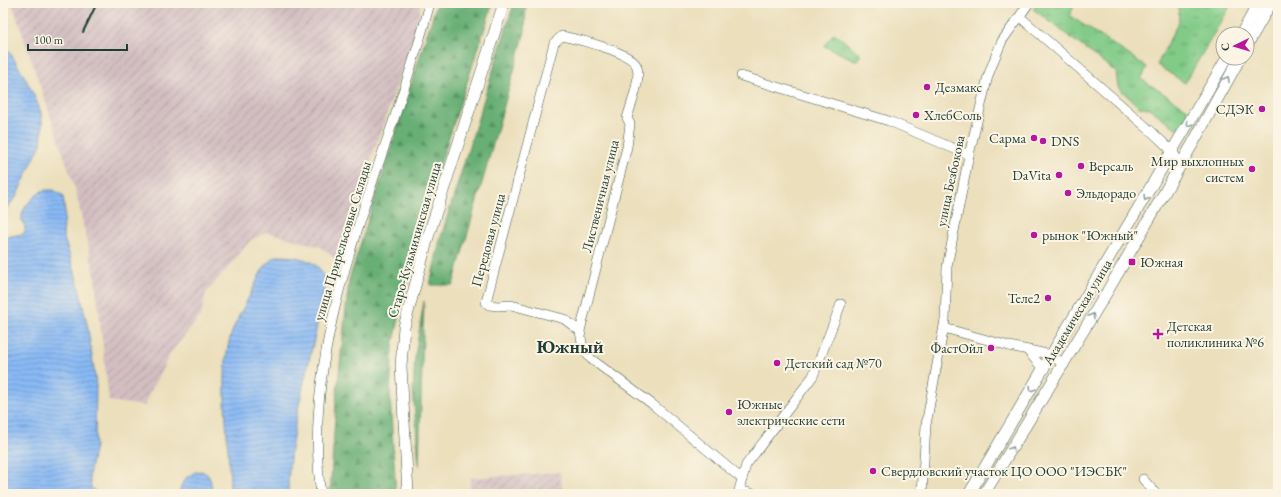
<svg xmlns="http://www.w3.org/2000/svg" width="1281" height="497" font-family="'EB Garamond',serif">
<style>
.industrial{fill:url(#industrial-furrows)}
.forest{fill:url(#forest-firs);stroke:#447654}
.park{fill:url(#park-tufts);stroke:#50845e}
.water{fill:url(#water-rules);stroke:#547b94}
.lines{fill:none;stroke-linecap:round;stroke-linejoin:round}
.minor-casing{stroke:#3e5548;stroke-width:10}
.major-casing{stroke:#3e5548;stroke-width:12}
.minor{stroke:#fff;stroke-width:9}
.major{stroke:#fff;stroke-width:11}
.rail{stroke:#1f3d34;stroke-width:2}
.oneway{stroke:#8f9e9a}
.poi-dot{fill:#b5179e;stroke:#fcf5e5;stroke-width:1.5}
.labels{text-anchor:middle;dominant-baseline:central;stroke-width:4;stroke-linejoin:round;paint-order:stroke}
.poi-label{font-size:14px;fill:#1f3d34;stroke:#fcf5e5;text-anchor:start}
.street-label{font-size:14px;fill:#1f3d34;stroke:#fcf5e5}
.district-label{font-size:18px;font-weight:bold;fill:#1f3d34;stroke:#fcf5e5}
</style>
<defs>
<pattern id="industrial-furrows" width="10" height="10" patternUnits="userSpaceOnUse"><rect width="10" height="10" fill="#d2bec1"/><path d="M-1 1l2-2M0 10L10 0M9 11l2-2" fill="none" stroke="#aa9c9e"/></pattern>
<pattern id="forest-firs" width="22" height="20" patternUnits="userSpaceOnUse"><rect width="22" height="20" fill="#68af74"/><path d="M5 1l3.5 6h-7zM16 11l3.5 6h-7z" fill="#559060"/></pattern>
<pattern id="park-tufts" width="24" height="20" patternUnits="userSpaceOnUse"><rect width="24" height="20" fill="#81cb87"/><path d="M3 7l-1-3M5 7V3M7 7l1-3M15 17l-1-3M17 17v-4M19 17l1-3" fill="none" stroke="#69a66f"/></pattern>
<pattern id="water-rules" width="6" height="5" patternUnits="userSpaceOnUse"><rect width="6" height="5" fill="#89b9f5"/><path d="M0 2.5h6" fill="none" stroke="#6f98c7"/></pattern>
</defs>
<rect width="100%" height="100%" fill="#fcf5e5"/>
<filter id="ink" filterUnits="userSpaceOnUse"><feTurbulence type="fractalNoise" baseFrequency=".025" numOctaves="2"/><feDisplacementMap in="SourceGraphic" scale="8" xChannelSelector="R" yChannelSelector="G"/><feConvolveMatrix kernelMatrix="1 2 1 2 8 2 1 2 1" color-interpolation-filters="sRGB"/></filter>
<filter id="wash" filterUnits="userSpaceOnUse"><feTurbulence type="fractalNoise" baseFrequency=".012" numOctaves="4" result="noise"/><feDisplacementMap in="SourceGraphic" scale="16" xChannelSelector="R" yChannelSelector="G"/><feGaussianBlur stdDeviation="0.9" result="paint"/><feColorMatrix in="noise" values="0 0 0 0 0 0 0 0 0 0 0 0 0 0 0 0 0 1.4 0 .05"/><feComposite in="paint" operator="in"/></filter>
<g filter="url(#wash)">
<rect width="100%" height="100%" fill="#ebdfbc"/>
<g class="industrial">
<polygon points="12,3 421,3 416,30 336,259 320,247 267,232 251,240 206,293 201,315 170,354 148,396 145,406 109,401 95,277 75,188"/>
<polygon points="560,472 563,494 470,494 470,478"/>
</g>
<g class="forest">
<polygon points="437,3 493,3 419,229 393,346 390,395 396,494 330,494 336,401 349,280"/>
<polygon points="514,3 526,3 525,32 453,285 430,285 439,243"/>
<polygon points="424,301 419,466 413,389 415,356"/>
</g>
<g class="park">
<polygon points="1037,3 1051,3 1056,6 1057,3 1074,4 1070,16 1147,67 1141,79 1189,110 1189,119 1177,129 1149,108 1139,107 1118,87 1116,72 1033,9"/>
<polygon points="1178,3 1232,3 1185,83 1157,65 1179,21"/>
<polygon points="834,33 861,54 857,61 824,46"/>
</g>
<g class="water">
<path d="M3,42C17,63 33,89 41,113C43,122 42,135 41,144L16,197L3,213Z"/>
<path d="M44,190H54L63,196L65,212L63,235L77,279L88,329L96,383L95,446L89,475L91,487L98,494H3V237L24,234C27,228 23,225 22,219C21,207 35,195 44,190Z"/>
<path d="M277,256C297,256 322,259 325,282C315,353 288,422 288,494H230C230,448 219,385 229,342C233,324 245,306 253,289C258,278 265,261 277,256Z"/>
<path d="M201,471C212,474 211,484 212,494H179C181,481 188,473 201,471Z"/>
</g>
</g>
<g filter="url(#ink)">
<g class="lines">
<defs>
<g id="minor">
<polyline points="1020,17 1152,132 1173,152 1180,165"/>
<polyline points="741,76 889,121 969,155"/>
<polyline points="944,328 1009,346 1052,355 1064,365"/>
<path d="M580,331L627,147L630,124L627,118C631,105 641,80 637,67C633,52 577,39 562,36L554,43L486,302L489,305L498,306L511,305L564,319L580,331L583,349L591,359L652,404L742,479"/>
<polyline points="1028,351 1044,370"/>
<polyline points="1143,479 1156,494"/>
<path d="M321,494C298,332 390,158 430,3"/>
<polyline points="754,494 739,490 746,465 813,376 841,304"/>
<polyline points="922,494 926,425 945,320 947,267 969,155 988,76 996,55 1002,41 1029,3"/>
</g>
<g id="major">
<polyline points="1241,34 1259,3"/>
<polyline points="1247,45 1271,3"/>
<polyline points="408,494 401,366 404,327 428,237 504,3"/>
<polyline points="969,494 1227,58"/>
<polyline points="984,494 1107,292 1192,145 1240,58"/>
</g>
</defs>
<use href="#minor" class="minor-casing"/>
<use href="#major" class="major-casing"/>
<use href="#minor" class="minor"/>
<use href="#major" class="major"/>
<polyline class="rail" points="83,32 97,3"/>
</g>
<defs><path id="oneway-chevron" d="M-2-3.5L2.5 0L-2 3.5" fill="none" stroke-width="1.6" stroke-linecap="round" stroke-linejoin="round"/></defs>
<g class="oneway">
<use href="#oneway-chevron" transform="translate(1227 79) rotate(-60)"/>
<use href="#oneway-chevron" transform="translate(1189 124) rotate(120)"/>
<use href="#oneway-chevron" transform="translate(1146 198) rotate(121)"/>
<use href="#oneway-chevron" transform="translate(1092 316) rotate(-59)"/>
<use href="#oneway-chevron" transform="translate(1032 389) rotate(121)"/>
<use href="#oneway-chevron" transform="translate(1012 449) rotate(-58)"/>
</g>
</g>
<g class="poi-dot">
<circle cx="927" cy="87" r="4"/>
<circle cx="1262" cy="109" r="4"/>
<circle cx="916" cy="115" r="4"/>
<circle cx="1034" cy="138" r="4"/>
<circle cx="1043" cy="141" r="4"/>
<circle cx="1081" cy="166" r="4"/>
<circle cx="1252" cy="169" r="4"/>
<circle cx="1059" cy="175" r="4"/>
<circle cx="1068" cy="193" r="4"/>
<circle cx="1034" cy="235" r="4"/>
<rect x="1128" y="258" width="8" height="8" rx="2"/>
<circle cx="1048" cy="298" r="4"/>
<path d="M1156 328h4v4h4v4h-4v4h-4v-4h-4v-4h4z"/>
<circle cx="991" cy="348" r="4"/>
<circle cx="777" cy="363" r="4"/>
<circle cx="729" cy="412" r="4"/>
<circle cx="873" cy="471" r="4"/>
</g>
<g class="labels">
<g class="poi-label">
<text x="935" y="87">Дезмакс</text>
<text x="1254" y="109" text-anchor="end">СДЭК</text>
<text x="924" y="115">ХлебСоль</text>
<text x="1026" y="138" text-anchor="end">Сарма</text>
<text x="1051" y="141">DNS</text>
<text x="1244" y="161" text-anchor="end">Мир выхлопных<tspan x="1244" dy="16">систем</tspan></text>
<text x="1089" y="166">Версаль</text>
<text x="1051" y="175" text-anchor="end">DaVita</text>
<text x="1076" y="193">Эльдорадо</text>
<text x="1042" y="235">рынок "Южный"</text>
<text x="1140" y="262">Южная</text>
<text x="1040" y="298" text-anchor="end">Теле2</text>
<text x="1167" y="326">Детская<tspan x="1167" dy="16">поликлиника №6</tspan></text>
<text x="983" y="348" text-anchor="end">ФастОйл</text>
<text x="785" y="363">Детский сад №70</text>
<text x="737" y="404">Южные<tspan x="737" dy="16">электрические сети</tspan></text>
<text x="881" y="471">Свердловский участок ЦО ООО "ИЭСБК"</text>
</g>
<g class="street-label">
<text transform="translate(950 181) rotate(-78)">улица Безбокова</text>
<text transform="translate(600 196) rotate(-76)">Лиственичная улица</text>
<text transform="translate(414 240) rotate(-74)">Старо-Кузьмихинская улица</text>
<text transform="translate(488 240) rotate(-75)">Передовая улица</text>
<text transform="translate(342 241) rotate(-73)">улица Прирельсовые Склады</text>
<text transform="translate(1077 312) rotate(-59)">Академическая улица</text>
</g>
<g class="district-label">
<text x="570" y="346">Южный</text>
</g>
</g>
<rect width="1281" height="497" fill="none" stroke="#fcf5e5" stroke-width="16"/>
<g transform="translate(1235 46) rotate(265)"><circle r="19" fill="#fcf5e5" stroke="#a4ab9e"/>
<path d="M0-3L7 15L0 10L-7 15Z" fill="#b5179e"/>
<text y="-6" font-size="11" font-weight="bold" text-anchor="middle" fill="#1f3d34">С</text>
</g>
<path d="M28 44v6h99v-6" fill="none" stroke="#1f3d34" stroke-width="2"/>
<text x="34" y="44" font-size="12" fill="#1f3d34" stroke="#fcf5e5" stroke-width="3" paint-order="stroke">100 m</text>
</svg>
